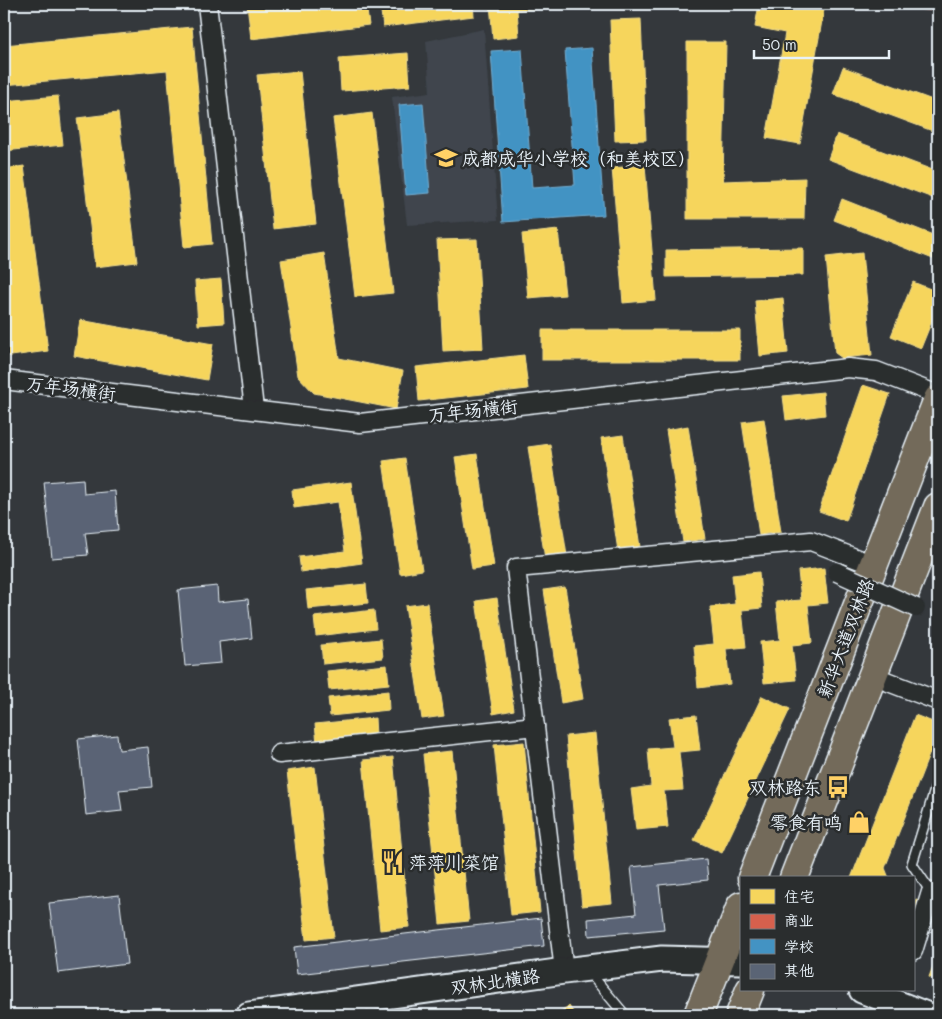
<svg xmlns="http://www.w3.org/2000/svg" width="942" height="1019" font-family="Mali,'LXGW WenKai TC',sans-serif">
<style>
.built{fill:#3f454d}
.homes{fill:#f6d55c;stroke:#f2dd8b}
.shops{fill:#d6604d;stroke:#db8c80}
.schools{fill:#4393c3;stroke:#74afd3}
.building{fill:#5a6475;stroke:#e8f1f8}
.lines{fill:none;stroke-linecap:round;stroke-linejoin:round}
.lane-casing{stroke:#e8f1f8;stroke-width:12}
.street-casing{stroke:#e8f1f8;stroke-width:21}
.secondary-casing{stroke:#e8f1f8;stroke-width:29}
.primary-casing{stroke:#e8f1f8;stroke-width:31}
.lane{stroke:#2a2d2e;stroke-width:9}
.street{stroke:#2a2d2e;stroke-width:18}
.secondary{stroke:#2a2d2e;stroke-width:25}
.primary{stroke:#736b5a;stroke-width:28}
.street-bridge-casing{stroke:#e8f1f8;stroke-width:21;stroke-linecap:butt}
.street-bridge{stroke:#2a2d2e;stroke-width:18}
.labels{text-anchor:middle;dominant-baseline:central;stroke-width:5;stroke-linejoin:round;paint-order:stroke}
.poi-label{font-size:18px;fill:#e8f1f8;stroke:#2a2d2e;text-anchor:start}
.street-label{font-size:18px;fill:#e8f1f8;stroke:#2a2d2e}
</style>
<rect width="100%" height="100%" fill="#34383c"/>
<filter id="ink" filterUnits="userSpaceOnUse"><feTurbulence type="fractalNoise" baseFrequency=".02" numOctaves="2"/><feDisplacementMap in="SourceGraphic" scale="10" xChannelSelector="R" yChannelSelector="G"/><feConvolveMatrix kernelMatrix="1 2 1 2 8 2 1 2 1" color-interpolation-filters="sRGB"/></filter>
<g filter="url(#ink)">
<polygon class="built" points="484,29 498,220 407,225 392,97 430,92 426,41"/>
<g class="homes">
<polygon points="247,4 366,4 369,25 251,39"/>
<polygon points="380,4 473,4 474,16 383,27"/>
<polygon points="490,4 597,4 517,10 519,36 493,39"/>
<polygon points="759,4 825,4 800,144 766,138 785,33 755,27"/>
<polygon points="641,19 646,140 615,141 610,20"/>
<polygon points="192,27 212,244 184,247 167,70 4,85 4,45"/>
<polygon points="687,42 726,42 723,181 805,178 804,219 687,219"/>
<polygon points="408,53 410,86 341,91 339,58"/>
<polygon points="843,67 938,102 938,133 833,94"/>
<polygon points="300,71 316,224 273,229 257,75"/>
<polygon points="58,96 63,145 4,151 4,101"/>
<polygon points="118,113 137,262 95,267 77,118"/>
<polygon points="372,113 393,293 355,297 333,118"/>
<polygon points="837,134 938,172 938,200 828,159"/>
<polygon points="645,165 656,300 623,303 612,168"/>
<polygon points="24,166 48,351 4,357 4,169"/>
<polygon points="842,199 938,237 938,261 834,220"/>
<polygon points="558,230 565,295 528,298 522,234"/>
<polygon points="477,239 483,349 443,351 437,240"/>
<polygon points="803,248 803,275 666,277 666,250"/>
<polygon points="324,253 339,358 403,371 396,409 314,393 298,376 281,260"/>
<polygon points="862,253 872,355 842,358 835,353 826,257"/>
<polygon points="221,279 224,323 198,325 195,281"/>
<polygon points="913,282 938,292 938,306 921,348 891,336"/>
<polygon points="783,298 788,353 760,356 755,301"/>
<polygon points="80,320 213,344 207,380 74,356"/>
<rect x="542" y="330" width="198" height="30"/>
<polygon points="524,355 528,389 419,401 416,367"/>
<polygon points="863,385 890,394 846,521 819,511"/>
<polygon points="823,392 825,415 786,420 783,396"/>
<polygon points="764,419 781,532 759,535 742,422"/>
<polygon points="688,426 705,539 683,542 666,430"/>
<polygon points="623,435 640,547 618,551 601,438"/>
<polygon points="550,444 567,556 545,559 528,447"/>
<polygon points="477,454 494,566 472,569 455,457"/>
<polygon points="405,458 422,570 400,574 383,461"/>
<polygon points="351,482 362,563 301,572 299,557 345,551 338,502 294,508 292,490"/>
<polygon points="824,568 828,603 808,605 812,643 792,645 796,680 764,683 760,642 780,640 776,602 801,600 798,571"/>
<polygon points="759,572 762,608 742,610 746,647 726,649 730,684 698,688 694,646 714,644 710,607 735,604 732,575"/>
<polygon points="366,584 368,603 308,609 306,590"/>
<polygon points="565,587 583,699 561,703 544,590"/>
<polygon points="497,598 514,710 493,714 476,601"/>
<polygon points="427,603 444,716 422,719 405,606"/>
<polygon points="374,610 376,629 316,636 314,617"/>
<polygon points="381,639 383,658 323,664 321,645"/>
<polygon points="387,665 389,684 329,690 327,671"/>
<polygon points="388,691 389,710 330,716 328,698"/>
<polygon points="762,696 790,709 722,853 694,840"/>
<polygon points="696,715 700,750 679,752 683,790 664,791 668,827 636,830 631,789 651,786 648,749 673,747 669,718"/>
<polygon points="915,715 938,724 938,732 885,868 889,878 851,878"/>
<polygon points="375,718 376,736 317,743 315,724"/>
<polygon points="595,733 612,903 582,906 566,736"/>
<polygon points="524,742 540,912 511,915 494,745"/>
<polygon points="452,751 469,921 440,924 423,754"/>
<polygon points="393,757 409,927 380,930 363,760"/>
<polygon points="315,767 334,937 306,940 287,771"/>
<polygon points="913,899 919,901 913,916"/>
<polygon points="938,953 938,981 929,977"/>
<polygon points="569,1006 575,1015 554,1015"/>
</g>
<polygon class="shops" points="867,4 938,4 938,11 867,5"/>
<g class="schools">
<polygon points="592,48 604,215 503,222 491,51 522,49 532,188 575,185 565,50"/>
<polygon points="423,103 430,193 406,195 399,105"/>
</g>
<g class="building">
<polygon points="83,479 84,494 115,491 118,530 85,533 88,555 52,558 44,482"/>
<polygon points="217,586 218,602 248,599 252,638 219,642 221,663 185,666 178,590"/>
<polygon points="117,735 119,750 148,747 152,787 119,790 122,811 86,815 78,739"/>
<polygon points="706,859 708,880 659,885 664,929 589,936 588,919 636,914 631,867"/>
<polygon points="119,895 127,964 58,973 49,903"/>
<polygon points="541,918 544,946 297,974 294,947"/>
</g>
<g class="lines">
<defs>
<g id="lane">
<polyline points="933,893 931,892 912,864 938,780"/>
<polyline points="589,972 625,1015"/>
</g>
<g id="street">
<polyline points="207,4 254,409"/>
<polyline points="4,380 360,423 848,368 876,371 938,395"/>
<polyline points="873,676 938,701"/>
<polyline points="279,754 535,726"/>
<polyline points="913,951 931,892"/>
<polyline points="564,971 516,568 811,541 873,565"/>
</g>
<g id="secondary">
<polyline points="862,990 926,1015"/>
<polyline points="249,1015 564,971 662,959 741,961"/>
</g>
<g id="primary">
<polyline points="752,878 938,399"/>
<polyline points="794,878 938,507"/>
<polyline points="698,1015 741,906"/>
<polyline points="740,1015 750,990"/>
</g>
</defs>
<use href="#lane" class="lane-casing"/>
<use href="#street" class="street-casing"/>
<use href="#secondary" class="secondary-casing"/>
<use href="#primary" class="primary-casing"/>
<use href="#lane" class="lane"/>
<use href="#street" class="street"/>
<use href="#secondary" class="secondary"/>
<use href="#primary" class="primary"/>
<defs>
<polyline id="street-bridge" points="837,572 916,608"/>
</defs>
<use href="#street-bridge" class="street-bridge-casing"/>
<use href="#street-bridge" class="street-bridge"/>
</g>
</g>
<defs>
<symbol id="school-bare" viewBox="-9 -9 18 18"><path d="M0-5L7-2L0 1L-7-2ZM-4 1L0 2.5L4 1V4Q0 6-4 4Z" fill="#ffd166" stroke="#2a2d2e" stroke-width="2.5" paint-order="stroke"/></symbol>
<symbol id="bus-bare" viewBox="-9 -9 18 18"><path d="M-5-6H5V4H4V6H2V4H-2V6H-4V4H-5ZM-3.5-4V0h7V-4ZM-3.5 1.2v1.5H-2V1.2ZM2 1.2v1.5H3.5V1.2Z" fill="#ffd166" stroke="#2a2d2e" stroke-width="2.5" paint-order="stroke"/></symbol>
<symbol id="shop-bare" viewBox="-9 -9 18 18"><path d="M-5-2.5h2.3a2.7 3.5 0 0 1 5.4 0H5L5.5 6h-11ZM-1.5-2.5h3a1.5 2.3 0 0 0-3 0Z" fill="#ffd166" stroke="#2a2d2e" stroke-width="2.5" paint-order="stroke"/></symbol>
<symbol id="restaurant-bare" viewBox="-9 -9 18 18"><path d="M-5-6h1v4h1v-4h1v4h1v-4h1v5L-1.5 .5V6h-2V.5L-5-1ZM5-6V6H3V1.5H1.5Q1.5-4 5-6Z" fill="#ffd166" stroke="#2a2d2e" stroke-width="2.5" paint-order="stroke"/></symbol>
</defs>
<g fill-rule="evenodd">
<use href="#school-bare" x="430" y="142" width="32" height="32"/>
<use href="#bus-bare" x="822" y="771" width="32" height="32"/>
<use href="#shop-bare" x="843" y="806" width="32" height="32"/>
<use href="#restaurant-bare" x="377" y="846" width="32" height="32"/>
</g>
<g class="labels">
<g class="poi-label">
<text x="462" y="158">成都成华小学校（和美校区）</text>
<text x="821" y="787" text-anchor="end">双林路东</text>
<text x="842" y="822" text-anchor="end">零食有鸣</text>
<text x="409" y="862">萍萍川菜馆</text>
</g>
<g class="street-label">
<text transform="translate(71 388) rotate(7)">万年场横街</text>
<text transform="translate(473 410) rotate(-6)">万年场横街</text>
<text transform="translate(845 638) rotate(-69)">新华大道双林路</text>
<text transform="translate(495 981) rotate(-8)">双林北横路</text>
</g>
</g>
<rect width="942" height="1019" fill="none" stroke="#2a2d2e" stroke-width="20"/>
<rect x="10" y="10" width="922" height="999" fill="none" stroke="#e8f1f8" stroke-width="2" filter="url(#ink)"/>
<rect x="740" y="876" width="175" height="115" fill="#2a2d2e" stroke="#767b7f"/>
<rect x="750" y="889" width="25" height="15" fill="#f6d55c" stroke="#767b7f"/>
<text x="784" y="902" font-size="15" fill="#e8f1f8">住宅</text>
<rect x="750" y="914" width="25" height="15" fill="#d6604d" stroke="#767b7f"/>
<text x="784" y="926" font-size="15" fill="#e8f1f8">商业</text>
<rect x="750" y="939" width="25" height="15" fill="#4393c3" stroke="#767b7f"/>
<text x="784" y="952" font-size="15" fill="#e8f1f8">学校</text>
<rect x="750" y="964" width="25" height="15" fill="#5a6475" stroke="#767b7f"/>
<text x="784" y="976" font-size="15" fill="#e8f1f8">其他</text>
<path d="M754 50v8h135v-8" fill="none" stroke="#e8f1f8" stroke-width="2.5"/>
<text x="762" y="50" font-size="15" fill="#e8f1f8" stroke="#2a2d2e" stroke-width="4" paint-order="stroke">50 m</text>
</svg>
